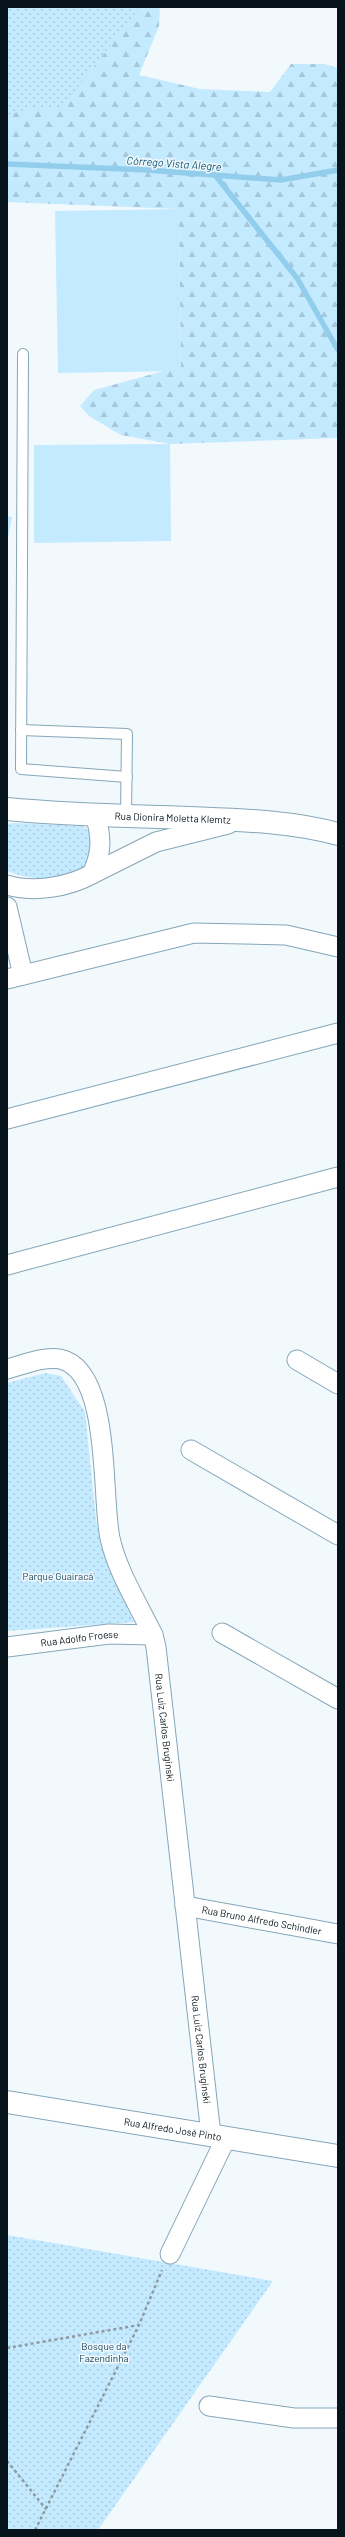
<svg xmlns="http://www.w3.org/2000/svg" width="345" height="2537" font-family="Barlow,sans-serif">
<style>
.grass{fill:#c4eaff}
.forest{fill:url(#forest-firs)}
.park{fill:url(#park-dots)}
.lines{fill:none;stroke-linecap:round;stroke-linejoin:round}
.stream{stroke:#93cdec;stroke-width:5.5}
.lane-casing{stroke:#84a6b9;stroke-width:12}
.street-casing{stroke:#84a6b9;stroke-width:21}
.secondary-casing{stroke:#84a6b9;stroke-width:24}
.path{stroke:#8f999e;stroke-width:2.5;stroke-dasharray:3 3;stroke-linecap:butt}
.lane{stroke:#fff;stroke-width:10}
.street{stroke:#fff;stroke-width:19}
.secondary{stroke:#fff;stroke-width:22}
.labels{text-anchor:middle;dominant-baseline:central;stroke-width:3;stroke-linejoin:round;paint-order:stroke}
.street-label{font-size:10px;fill:#07141b;stroke:#f2f9fd}
.park-label{font-size:10px;fill:#1a485e;stroke:#f2f9fd}
.water-label{font-size:11px;font-style:italic;fill:#0c5775;stroke:#f2f9fd}
</style>
<defs>
<pattern id="forest-firs" width="22" height="20" patternUnits="userSpaceOnUse"><rect width="22" height="20" fill="#c4eaff"/><path d="M5 1l3.5 6h-7zM16 11l3.5 6h-7z" fill="#a7c8da"/></pattern>
<pattern id="park-dots" width="8" height="8" patternUnits="userSpaceOnUse"><rect width="8" height="8" fill="#c4eaff"/><path d="M2 2h.1M6 6h.1" fill="none" stroke="#a7c8da" stroke-width="1.8" stroke-linecap="round"/></pattern>
</defs>
<rect width="100%" height="100%" fill="#f2f9fd"/>
<g class="grass">
<polygon points="179,209 181,371 58,373 55,211"/>
<polygon points="170,444 171,541 34,543 34,445"/>
<polygon points="7,516 12,517 7,543"/>
</g>
<polygon class="forest" points="7,7 160,7 159,26 139,75 200,89 270,92 291,64 324,64 338,68 338,438 170,444 121,435 89,416 80,406 94,390 164,371 181,370 179,209 7,202"/>
<g class="park">
<polygon points="7,7 140,7 62,108 29,109 7,115"/>
<path d="M14,823L82,826C90,830 93,837 92,846C92,850 93,857 90,861C75,884 29,881 7,871V824Z"/>
<polygon points="45,1373 61,1376 85,1412 96,1519 101,1546 112,1577 134,1622 7,1631 7,1383"/>
<polygon points="7,2235 273,2281 98,2530 7,2530"/>
</g>
<g class="lines">
<g class="stream">
<polyline points="7,164 147,170 281,180 338,170"/>
<polyline points="215,175 297,278 338,350"/>
</g>
<defs>
<g id="lane">
<polyline points="23,354 21,769 127,777"/>
<polyline points="21,730 127,734 126,816"/>
</g>
<g id="street">
<polyline points="92,874 156,842 228,824"/>
<path d="M7,885C33,893 69,887 92,874C102,853 102,837 95,815"/>
<polyline points="7,907 23,975"/>
<polyline points="7,979 194,933 286,935 338,947"/>
<polyline points="7,1119 338,1033"/>
<polyline points="7,1265 338,1177"/>
<polyline points="297,1360 338,1384"/>
<path id="s1" d="M7,1369C23,1365 43,1356 60,1359C112,1370 101,1497 110,1538C117,1571 138,1604 153,1635L156,1647L211,2135"/>
<polyline points="191,1450 338,1535"/>
<polyline points="222,1633 338,1699"/>
<path id="s2" d="M7,1647L109,1634L153,1635"/>
<path id="s3" d="M185,1906L338,1934"/>
<polyline points="170,2254 226,2138"/>
<polyline points="209,2406 294,2418 338,2418"/>
</g>
<g id="secondary">
<path id="s4" d="M7,809C68,815 129,816 190,818C240,820 290,821 338,834"/>
<path id="s5" d="M7,2102L338,2156"/>
</g>
</defs>
<use href="#lane" class="lane-casing"/>
<use href="#street" class="street-casing"/>
<use href="#secondary" class="secondary-casing"/>
<g class="path">
<polyline points="7,2348 139,2325"/>
<polyline points="7,2461 46,2509"/>
<polyline points="35,2530 139,2325 162,2270"/>
</g>
<use href="#lane" class="lane"/>
<use href="#street" class="street"/>
<use href="#secondary" class="secondary"/>
</g>
<g class="labels">
<g class="street-label">
<text stroke="none"><textPath href="#s4" startOffset="166">Rua Dionira Moletta Klemtz</textPath></text>
<text stroke="none"><textPath href="#s2" startOffset="73">Rua Adolfo Froese</textPath></text>
<text stroke="none"><textPath href="#s1" startOffset="449">Rua Luiz Carlos Bruginski</textPath></text>
<text stroke="none"><textPath href="#s3" startOffset="78">Rua Bruno Alfredo Schindler</textPath></text>
<text stroke="none"><textPath href="#s1" startOffset="773">Rua Luiz Carlos Bruginski</textPath></text>
<text stroke="none"><textPath href="#s5" startOffset="168">Rua Alfredo José Pinto</textPath></text>
</g>
<g class="park-label">
<text x="58" y="1576">Parque Guairacá</text>
<text x="104" y="2346">Bosque da<tspan x="104" dy="12">Fazendinha</tspan></text>
</g>
<g class="water-label">
<text transform="translate(174 163) rotate(4)">Córrego Vista Alegre</text>
</g>
</g>
<rect width="345" height="2537" fill="none" stroke="#07141b" stroke-width="16"/>
</svg>
